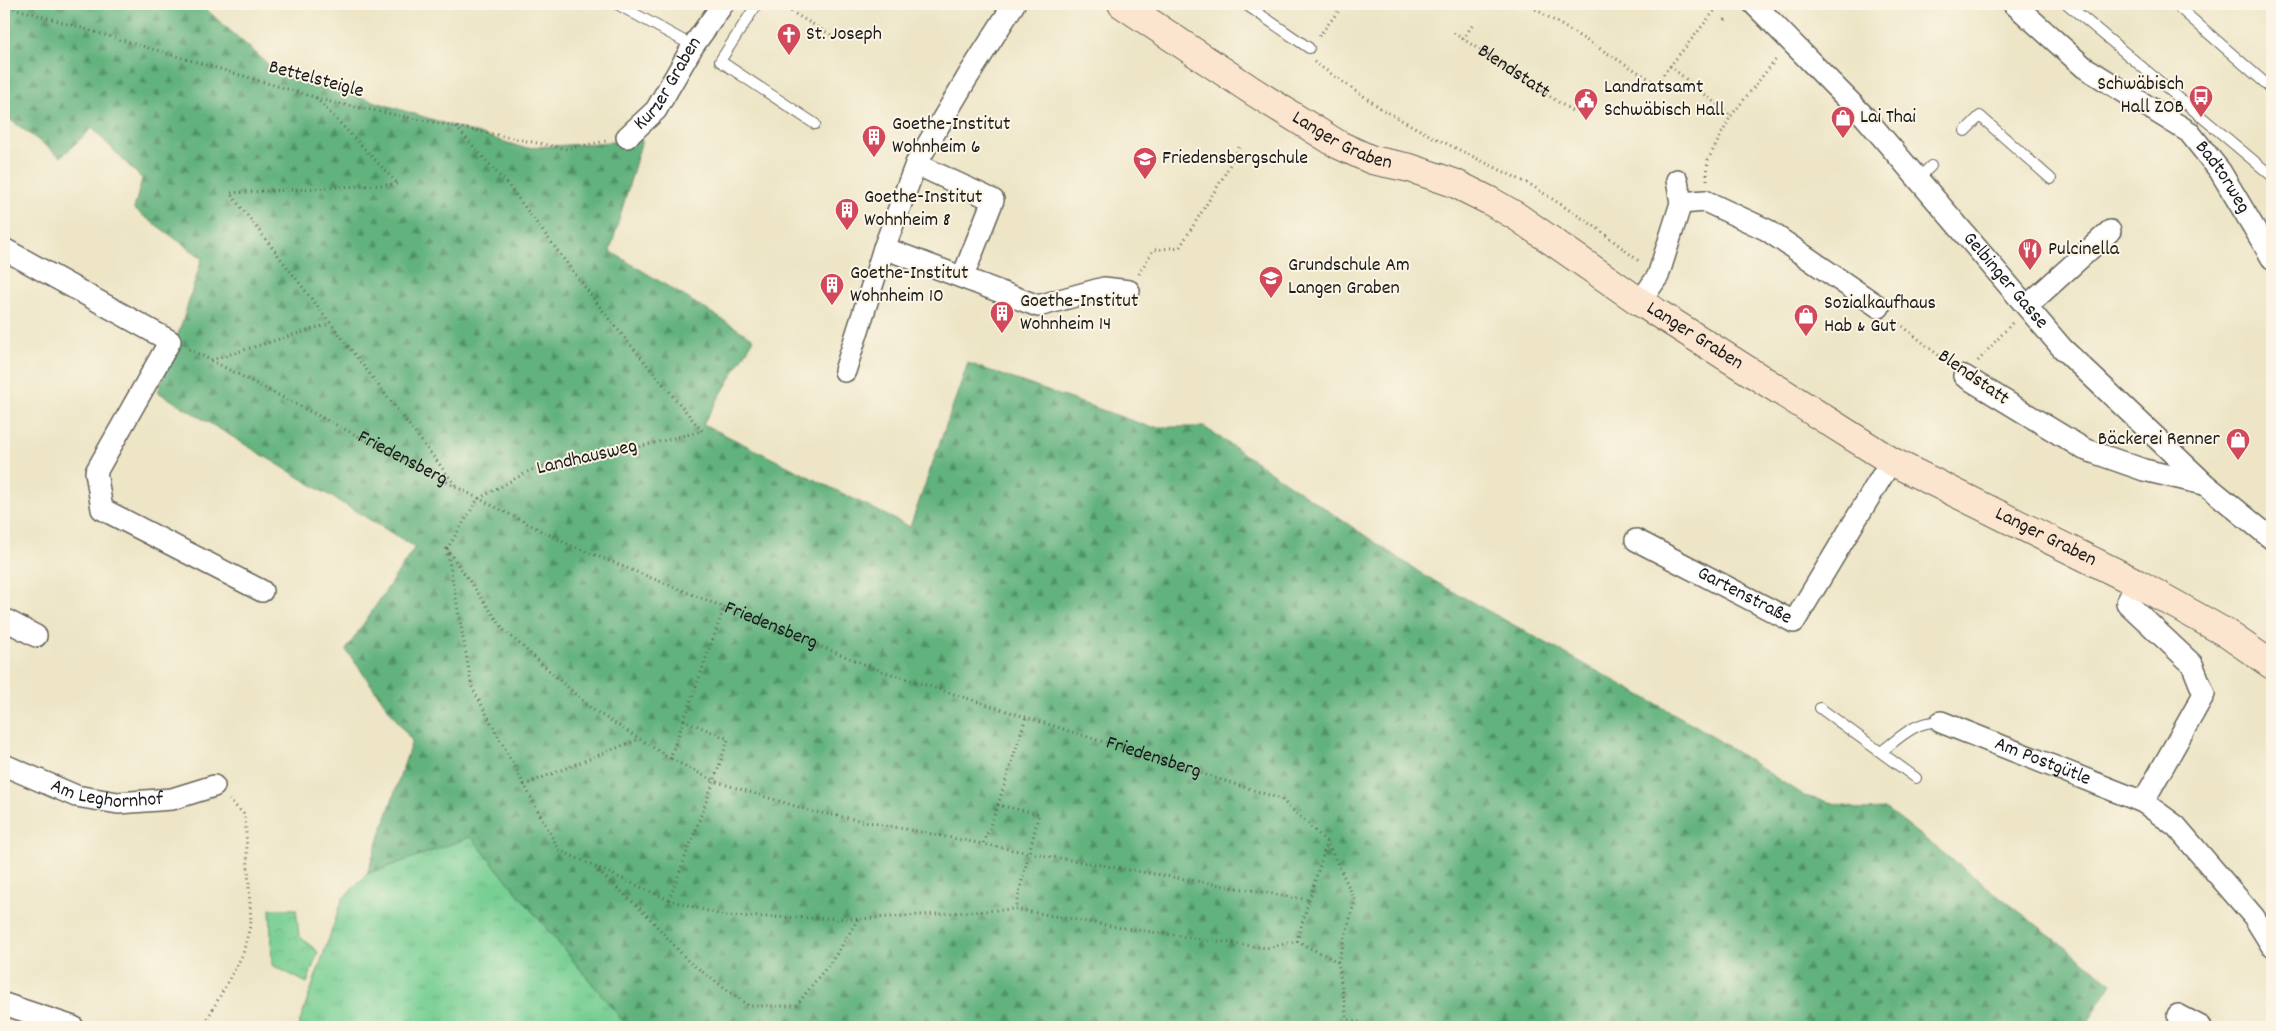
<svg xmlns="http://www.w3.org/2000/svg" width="2276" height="1031" font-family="Dekko,sans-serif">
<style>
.grass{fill:url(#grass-tufts);stroke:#4a7658}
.forest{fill:url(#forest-firs);stroke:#3f674d}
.park{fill:url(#park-crowns);stroke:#4a7658}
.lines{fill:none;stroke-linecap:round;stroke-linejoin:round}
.lane-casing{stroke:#656258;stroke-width:12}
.street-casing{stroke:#656258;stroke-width:24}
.secondary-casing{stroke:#656258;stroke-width:30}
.path{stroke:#656258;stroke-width:3;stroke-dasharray:1 4;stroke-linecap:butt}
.lane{stroke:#fff;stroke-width:10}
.street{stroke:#fff;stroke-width:21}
.secondary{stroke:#fbe5cf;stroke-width:28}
.labels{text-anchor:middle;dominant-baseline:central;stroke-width:4;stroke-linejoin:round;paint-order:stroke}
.poi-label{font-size:20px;fill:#1c1c1c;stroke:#fcf5e5;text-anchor:start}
.street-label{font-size:20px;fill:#1c1c1c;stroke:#fcf5e5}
</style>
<defs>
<pattern id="grass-tufts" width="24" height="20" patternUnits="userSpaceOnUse" patternTransform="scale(1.25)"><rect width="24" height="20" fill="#78cf94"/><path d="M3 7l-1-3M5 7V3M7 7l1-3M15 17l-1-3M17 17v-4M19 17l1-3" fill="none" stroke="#67b17f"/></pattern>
<pattern id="forest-firs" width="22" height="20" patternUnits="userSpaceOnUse" patternTransform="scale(1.25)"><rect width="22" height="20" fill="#62b27e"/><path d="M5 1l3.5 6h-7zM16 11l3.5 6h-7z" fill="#509066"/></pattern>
<pattern id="park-crowns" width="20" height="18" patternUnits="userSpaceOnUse" patternTransform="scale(1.25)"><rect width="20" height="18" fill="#78cf94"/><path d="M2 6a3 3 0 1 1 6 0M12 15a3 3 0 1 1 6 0" fill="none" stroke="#67b17f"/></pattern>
</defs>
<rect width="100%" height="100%" fill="#fcf5e5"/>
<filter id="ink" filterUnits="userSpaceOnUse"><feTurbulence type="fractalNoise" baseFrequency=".02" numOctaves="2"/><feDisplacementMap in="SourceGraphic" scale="10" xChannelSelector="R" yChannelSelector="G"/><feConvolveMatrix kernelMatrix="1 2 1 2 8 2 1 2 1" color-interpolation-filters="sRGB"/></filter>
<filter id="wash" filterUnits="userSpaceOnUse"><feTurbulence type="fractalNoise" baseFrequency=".0096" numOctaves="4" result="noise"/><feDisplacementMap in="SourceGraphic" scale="20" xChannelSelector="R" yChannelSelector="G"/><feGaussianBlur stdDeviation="1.12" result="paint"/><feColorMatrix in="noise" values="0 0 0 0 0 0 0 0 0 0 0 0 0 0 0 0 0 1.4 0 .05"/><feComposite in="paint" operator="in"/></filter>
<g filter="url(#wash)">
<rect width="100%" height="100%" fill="#ede5c6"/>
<polygon class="grass" points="471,836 628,1027 298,1027 343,898 367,874"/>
<polygon class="forest" points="4,4 200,4 276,71 524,148 642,140 610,251 754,339 703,424 910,527 968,363 1150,427 1204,427 1425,576 1698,727 1804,796 1862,810 1886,809 2112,983 2085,1027 628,1027 471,837 367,874 412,741 346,650 415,547 158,392 183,320 202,258 134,209 142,179 92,128 61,157 4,115"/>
<polygon class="park" points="270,909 296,909 299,936 318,952 307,983 272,965"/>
</g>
<g filter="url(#ink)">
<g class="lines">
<defs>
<g id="lane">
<polyline points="617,4 693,46"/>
<polyline points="757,4 720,61 815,124"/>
<polyline points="1245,4 1309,48"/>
<polyline points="2067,4 2272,176"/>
<polyline points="2175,4 2272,89"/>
<polyline points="1965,131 1980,116 2051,179"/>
<polyline points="1918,179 1931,166"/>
<polyline points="1820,708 1916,778"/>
<path d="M1881,752C1899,738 1916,720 1941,722"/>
</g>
<g id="street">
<polyline points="1014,4 967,78 916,164 884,248 1038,306 1104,288 1129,291"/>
<path id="s3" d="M1754,4L1865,117L2062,348L2205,484L2272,539"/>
<path id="s4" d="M2014,4L2084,67L2189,132L2220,171L2272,258"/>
<path id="s5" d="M627,137L656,110L693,46L723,4"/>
<polyline points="916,164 993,200 963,276"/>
<polyline points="1681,203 1705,201 1767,230 1879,307"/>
<polyline points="4,249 170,341 96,472 102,509 262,591"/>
<polyline points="1640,302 1658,276 1681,203 1677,180"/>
<polyline points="2027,306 2110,231"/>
<polyline points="845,371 884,248"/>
<polyline points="1964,376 2084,449 2144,470 2204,484"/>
<path id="s6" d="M1636,540L1794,622L1891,461"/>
<polyline points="2137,583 2127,603 2192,664 2204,694 2143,802 2176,826 2254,917 2272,946"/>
<polyline points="4,619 36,636"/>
<path id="s7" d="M1941,722L2143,802"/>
<path id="s8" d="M4,765L76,796L118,803L172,799L214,786"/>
<polyline points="4,1004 73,1027"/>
<polyline points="2178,1015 2201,1027"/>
</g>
<g id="secondary">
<path id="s9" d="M1122,4L1254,92L1339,145L1372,160L1410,168L1454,183L1490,201L1516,216L1640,302L1891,461L2137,583L2226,633L2272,665"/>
</g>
</defs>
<use href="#lane" class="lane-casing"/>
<use href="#street" class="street-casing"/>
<use href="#secondary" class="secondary-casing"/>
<g class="path">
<polyline points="778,4 838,39"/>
<polyline points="1410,4 1412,5"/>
<polyline points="1527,4 1656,83"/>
<polyline points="1723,4 1727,7 1729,4"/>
<polyline points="4,5 331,102 567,149 606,141"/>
<polyline points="1725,20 1728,16"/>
<path id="s1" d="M1454,33L1572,111"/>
<polyline points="1319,36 1344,4"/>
<polyline points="1463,39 1474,23"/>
<polyline points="1314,62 1385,111 1431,136 1531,185 1597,228 1640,262"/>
<polyline points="1670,66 1731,116"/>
<polyline points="1654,86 1720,4"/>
<polyline points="316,98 398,184 230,193 456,486"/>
<polyline points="456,127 508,185 609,319 702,431 602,456 531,470 478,499 447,549 504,630 592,709 670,758 684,720 728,739 714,781 670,758"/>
<polyline points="1707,180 1708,160 1731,116 1777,58"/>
<polyline points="1139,274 1153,250 1180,247 1221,181 1241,144"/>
<polyline points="1895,320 1948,363"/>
<path id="s2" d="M189,349L565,543L879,670L1281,799L1327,842L1355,900L1338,962L1347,1019L1375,1027"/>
<polyline points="211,360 329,324"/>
<polyline points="1978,361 2012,323"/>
<polyline points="447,549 472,687 559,850 669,900 725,916 859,919 1015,909 1116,927 1267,948 1297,941 1309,900 1029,853 1015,909"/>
<polyline points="684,720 724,608"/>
<polyline points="524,785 639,739"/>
<polyline points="998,805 1026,717"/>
<polyline points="595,868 646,914 688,961 749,1006 796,1006 836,955 858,919"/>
<polyline points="669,900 714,781 811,811 983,844 998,805 1039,814 1029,853 983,844"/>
<polyline points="1309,900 1327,842"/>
<polyline points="1297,941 1338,962"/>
<polyline points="203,1027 243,954 251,922 245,815 229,800"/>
</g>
<use href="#lane" class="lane"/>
<use href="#street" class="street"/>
<use href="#secondary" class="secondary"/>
</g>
</g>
<defs>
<symbol id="church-pin" viewBox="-11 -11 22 30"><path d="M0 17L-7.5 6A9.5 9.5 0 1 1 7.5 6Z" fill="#d1495b" stroke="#fcf5e5"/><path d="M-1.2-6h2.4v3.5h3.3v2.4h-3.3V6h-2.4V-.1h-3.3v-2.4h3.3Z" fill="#fff"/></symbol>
<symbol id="bus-pin" viewBox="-11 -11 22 30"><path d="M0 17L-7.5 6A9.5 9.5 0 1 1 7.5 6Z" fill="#d1495b" stroke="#fcf5e5"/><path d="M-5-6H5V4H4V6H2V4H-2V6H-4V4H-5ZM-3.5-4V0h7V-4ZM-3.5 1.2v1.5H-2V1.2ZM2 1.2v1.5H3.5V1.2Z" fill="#fff"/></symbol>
<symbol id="civic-pin" viewBox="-11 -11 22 30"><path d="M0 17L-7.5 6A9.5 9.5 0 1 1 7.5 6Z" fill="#d1495b" stroke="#fcf5e5"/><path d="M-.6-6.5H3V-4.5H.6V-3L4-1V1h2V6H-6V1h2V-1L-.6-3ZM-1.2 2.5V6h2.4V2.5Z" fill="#fff"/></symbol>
<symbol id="shop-pin" viewBox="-11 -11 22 30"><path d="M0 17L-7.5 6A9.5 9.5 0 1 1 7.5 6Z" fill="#d1495b" stroke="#fcf5e5"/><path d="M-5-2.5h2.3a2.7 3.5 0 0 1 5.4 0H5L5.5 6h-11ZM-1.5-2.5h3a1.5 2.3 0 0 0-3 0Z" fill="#fff"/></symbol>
<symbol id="building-pin" viewBox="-11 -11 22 30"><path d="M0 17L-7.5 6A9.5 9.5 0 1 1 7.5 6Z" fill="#d1495b" stroke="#fcf5e5"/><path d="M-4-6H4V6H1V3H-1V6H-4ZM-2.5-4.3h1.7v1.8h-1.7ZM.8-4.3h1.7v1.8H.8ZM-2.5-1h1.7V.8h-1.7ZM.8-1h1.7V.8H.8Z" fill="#fff"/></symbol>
<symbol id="school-pin" viewBox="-11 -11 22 30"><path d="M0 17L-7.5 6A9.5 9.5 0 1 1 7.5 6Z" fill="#d1495b" stroke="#fcf5e5"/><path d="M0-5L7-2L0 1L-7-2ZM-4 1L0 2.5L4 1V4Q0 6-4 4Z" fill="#fff"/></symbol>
<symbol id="restaurant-pin" viewBox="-11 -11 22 30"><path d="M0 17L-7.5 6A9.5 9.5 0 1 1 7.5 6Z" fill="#d1495b" stroke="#fcf5e5"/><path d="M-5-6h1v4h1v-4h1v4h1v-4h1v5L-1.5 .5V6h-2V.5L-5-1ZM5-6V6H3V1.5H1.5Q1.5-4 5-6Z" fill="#fff"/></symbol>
</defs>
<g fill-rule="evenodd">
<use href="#church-pin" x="775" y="21" width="28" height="38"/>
<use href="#bus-pin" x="2187" y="83" width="28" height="38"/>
<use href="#civic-pin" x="1572" y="86" width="28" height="38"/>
<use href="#shop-pin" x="1829" y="104" width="28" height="38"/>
<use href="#building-pin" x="860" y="123" width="28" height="38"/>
<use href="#school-pin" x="1131" y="145" width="28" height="38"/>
<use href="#building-pin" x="833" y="196" width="28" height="38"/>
<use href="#restaurant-pin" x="2016" y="236" width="28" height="38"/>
<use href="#school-pin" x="1257" y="264" width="28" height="38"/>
<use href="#building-pin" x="818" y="271" width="28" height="38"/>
<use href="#building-pin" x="988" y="299" width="28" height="38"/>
<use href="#shop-pin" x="1792" y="302" width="28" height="38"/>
<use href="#shop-pin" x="2224" y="426" width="28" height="38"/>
</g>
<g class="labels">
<g class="poi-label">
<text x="806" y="35">St. Joseph</text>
<text x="2184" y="85" text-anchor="end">Schwäbisch<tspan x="2184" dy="23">Hall ZOB</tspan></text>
<text x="1604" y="88">Landratsamt<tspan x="1604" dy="23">Schwäbisch Hall</tspan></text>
<text x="1860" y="118">Lai Thai</text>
<text x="892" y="125">Goethe-Institut<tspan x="892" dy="23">Wohnheim 6</tspan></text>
<text x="1162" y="159">Friedensbergschule</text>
<text x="864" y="198">Goethe-Institut<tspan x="864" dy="23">Wohnheim 8</tspan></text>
<text x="2048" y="250">Pulcinella</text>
<text x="1288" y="266">Grundschule Am<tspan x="1288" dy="23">Langen Graben</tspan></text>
<text x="850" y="274">Goethe-Institut<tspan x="850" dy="23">Wohnheim 10</tspan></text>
<text x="1020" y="302">Goethe-Institut<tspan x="1020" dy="23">Wohnheim 14</tspan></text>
<text x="1824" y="304">Sozialkaufhaus<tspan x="1824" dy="23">Hab &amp; Gut</tspan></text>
<text x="2220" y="440" text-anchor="end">Bäckerei Renner</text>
</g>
<g class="street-label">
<text stroke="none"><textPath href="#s1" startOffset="71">Blendstatt</textPath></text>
<text transform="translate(316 80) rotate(15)">Bettelsteigle</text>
<text stroke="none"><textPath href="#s5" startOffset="68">Kurzer Graben</textPath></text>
<text stroke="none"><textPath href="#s9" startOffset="260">Langer Graben</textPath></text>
<text stroke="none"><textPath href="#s4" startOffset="274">Badtorweg</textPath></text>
<text stroke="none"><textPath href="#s3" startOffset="374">Gelbinger Gasse</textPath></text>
<text stroke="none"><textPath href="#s9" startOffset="666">Langer Graben</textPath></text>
<text transform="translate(1973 378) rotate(35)">Blendstatt</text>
<text transform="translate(587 458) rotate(-13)">Landhausweg</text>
<text stroke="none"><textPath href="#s2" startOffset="240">Friedensberg</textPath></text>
<text stroke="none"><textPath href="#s9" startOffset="1071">Langer Graben</textPath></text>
<text stroke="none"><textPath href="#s6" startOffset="122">Gartenstraße</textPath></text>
<text stroke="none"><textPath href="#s2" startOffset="645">Friedensberg</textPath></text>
<text stroke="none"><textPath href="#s2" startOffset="1050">Friedensberg</textPath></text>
<text stroke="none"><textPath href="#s7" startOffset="109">Am Postgütle</textPath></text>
<text stroke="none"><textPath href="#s8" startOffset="109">Am Leghornhof</textPath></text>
</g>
</g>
<rect width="2276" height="1031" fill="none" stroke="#fcf5e5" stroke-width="20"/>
</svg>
